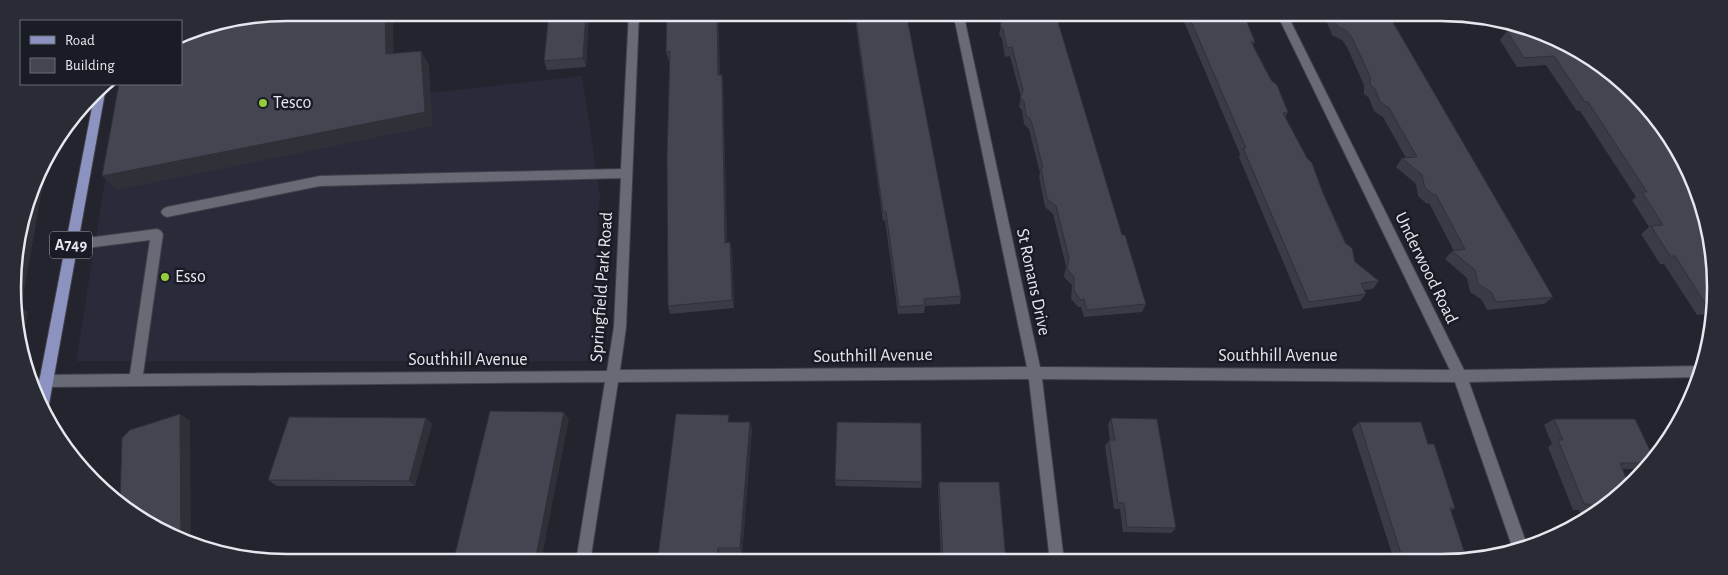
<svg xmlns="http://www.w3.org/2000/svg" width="1728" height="575" font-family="'Alegreya Sans',sans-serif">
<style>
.built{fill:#292b3b}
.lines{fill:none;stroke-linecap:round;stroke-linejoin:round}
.minor-casing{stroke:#41424a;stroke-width:2}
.major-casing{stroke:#41424a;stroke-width:2}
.minor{fill:#686a76;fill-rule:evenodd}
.major{fill:#8d93c0;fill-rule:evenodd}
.wall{fill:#3a3b45}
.shaded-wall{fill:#2f3038}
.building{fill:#434550;stroke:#2f3038}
.poi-dot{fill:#94cc3c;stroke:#191b25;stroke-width:2}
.labels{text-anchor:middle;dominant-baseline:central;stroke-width:5;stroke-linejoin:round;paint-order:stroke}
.shield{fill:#191b25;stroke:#a9aab2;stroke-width:1}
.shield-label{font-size:16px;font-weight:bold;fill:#e7e8ef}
.poi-label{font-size:18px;fill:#e7e8ef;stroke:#191b25;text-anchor:start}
.street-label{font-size:18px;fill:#e7e8ef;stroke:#191b25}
.rim{fill:none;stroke:#e7e8ef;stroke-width:2.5}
</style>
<rect width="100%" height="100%" fill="#23242e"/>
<polygon class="built" points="582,76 600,195 589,361 76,361 121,84 181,84 383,98"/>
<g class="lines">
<defs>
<polygon id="minor" points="629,12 639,12 626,327 620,370 1027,367 953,12 963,12 1040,367 1450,370 1276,12 1286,12 1464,370 1703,366 1699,377 1469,382 1527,545 1513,549 1455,382 1042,379 1064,561 1050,561 1029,379 618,382 590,562 576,562 605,382 45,387 40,385 38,381 40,377 45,375 130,374 150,240 71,250 67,249 65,245 67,241 71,240 157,229 161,231 163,234 143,374 607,371 614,327 621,178 320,186 167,217 163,215 161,212 163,209 167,207 320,176 621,169"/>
<polygon id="major" points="104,84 106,87 49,404 45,409 37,393 94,97"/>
</defs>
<use href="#minor" class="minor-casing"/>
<use href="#major" class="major-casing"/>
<use href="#minor" class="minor"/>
<use href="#major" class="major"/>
</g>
<g class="wall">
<polygon points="589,12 586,67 547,70 544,61"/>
<polygon points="718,12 720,75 722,75 723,84 727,243 732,250 734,308 670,314 668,306 669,61 666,52"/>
<polygon points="854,12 906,12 961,296 960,304 925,306 924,313 898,314 885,220 883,221"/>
<polygon points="998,12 1055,12 1122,235 1146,304 1142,312 1084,317 1081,307 1078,307 1071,299 1072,285 1064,277 1066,266 1053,214 1045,207 1039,176 1040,173 1029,129 1024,124 1022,110 1019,107 1021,97 1010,56 1005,57 1002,38 999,35 1001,25"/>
<polygon points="1180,12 1238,12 1255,42 1253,45 1288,112 1285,117 1323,193 1355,262 1379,281 1373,289 1364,290 1366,294 1360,301 1303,309 1239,157 1240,154"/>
<polygon points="1323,12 1387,12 1553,297 1544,304 1487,310 1482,300 1470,292 1467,278 1445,259 1452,251 1454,251 1429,203 1427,204 1418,196 1416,184 1396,167 1402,158 1406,158 1383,117 1374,111 1369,98 1364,94 1364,85 1347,47 1342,40 1332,35"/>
<polygon points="1520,26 1608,69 1713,251 1709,314 1697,315 1664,264 1660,264 1641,234 1649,227 1632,200 1636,197 1580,111 1577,111 1546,65 1517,67 1500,40 1507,31 1523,30"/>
<polygon points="426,418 432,424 415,486 277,486 268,480"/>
<polygon points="1111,418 1176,528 1171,533 1123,532 1120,509 1114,509 1105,446 1109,440 1110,440 1108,425"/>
<polygon points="1554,419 1653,457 1643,469 1622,469 1622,494 1583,520 1579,510 1573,510 1548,447 1552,444 1544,425"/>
<polygon points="731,421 731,422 750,422 752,429 742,554 720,554 720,562 660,562 660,559 658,556"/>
<polygon points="1359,422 1428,444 1455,508 1451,511 1467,560 1391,560 1390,559 1393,557 1352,429"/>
<polygon points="835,480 922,482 921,488 836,486"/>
<polygon points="939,482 1006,561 941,561 938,488"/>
</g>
<g class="shaded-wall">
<polygon points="385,12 393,12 394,69 386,54"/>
<polygon points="586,12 589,12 586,67 583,58"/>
<polygon points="717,12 718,12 720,84 718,75"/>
<polygon points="421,51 429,65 433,126 117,190 102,176"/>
<polygon points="722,75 723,84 727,251 725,243"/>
<polygon points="48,156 21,308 28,312 21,349 15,260 20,234 41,166"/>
<polygon points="730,242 732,250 734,308 732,300"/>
<polygon points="564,412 569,419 541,562 535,562"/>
<polygon points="180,414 190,420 191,542 181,537"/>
<polygon points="426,418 432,424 415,486 409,481"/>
<polygon points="750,422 752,429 742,554 740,548"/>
<polygon points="718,548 720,554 720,562 717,562"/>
</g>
<g class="building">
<polygon points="288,12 385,12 386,54 421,51 425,112 102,176 119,84 181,84 181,34"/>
<polygon points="549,12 586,12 583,58 544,61"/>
<polygon points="667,12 717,12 718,75 722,75 725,243 730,242 732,300 668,306 667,157 670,51 666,52"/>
<polygon points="855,12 906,12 961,296 924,299 925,305 899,307 886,212 883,212"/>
<polygon points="1001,12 1055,12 1122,235 1125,235 1146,304 1087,310 1084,299 1081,300 1074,291 1074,277 1067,269 1069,258 1056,206 1047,199 1041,168 1043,168 1031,120 1026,115 1024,101 1020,98 1023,90 1012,47 1007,48 1003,29 1000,26 1003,18"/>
<polygon points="1187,12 1238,12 1245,17 1255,42 1251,42 1271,80 1277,85 1288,112 1283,113 1307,158 1312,163 1323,193 1345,243 1352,248 1355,262 1379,281 1361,283 1366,294 1309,302 1243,148 1246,148"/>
<polygon points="1332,12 1387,12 1553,297 1496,302 1491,292 1478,284 1475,270 1452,251 1465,249 1436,195 1434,195 1425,188 1422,175 1402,158 1417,157 1389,108 1380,102 1375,89 1370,84 1370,76 1352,38 1347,31 1337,26"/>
<polygon points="1528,30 1608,69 1637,102 1685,170 1713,251 1709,308 1708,308 1675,256 1670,256 1651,226 1663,225 1642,192 1647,192 1588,102 1585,102 1554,56 1524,58 1507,31"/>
<polygon points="20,234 15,260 15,252"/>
<polygon points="490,411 564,412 535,562 453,562"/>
<polygon points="180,414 181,537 134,516 120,502 122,438 130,430"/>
<polygon points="676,414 729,415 728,422 750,422 740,548 718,548 717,562 660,562 661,556 658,556"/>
<polygon points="289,417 426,418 409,481 268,480"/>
<polygon points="1111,418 1157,419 1176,528 1127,527 1124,503 1118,503 1109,440 1115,440"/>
<polygon points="1554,419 1635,419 1653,457 1648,463 1620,463 1629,485 1622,494 1594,513 1590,504 1584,504 1558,440 1563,440"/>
<polygon points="837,422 921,423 922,482 835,480"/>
<polygon points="1359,422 1421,422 1428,444 1434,444 1455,508 1450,508 1467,560 1400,560 1398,554 1401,554"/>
<polygon points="939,482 999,482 1006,561 943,561"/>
</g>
<g class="poi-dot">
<circle cx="263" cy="103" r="5"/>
<circle cx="165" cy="277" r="5"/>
</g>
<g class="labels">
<rect class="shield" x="50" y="231.5" width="42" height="27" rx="4"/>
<g class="shield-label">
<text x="71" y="245">A749</text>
</g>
<g class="poi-label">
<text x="273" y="103">Tesco</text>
<text x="175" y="277">Esso</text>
</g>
<g class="street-label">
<text transform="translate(1426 268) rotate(64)">Underwood Road</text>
<text transform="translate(1033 282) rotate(78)">St Ronans Drive</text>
<text transform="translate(602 287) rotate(-86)">Springfield Park Road</text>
<text transform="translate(873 356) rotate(-1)">Southhill Avenue</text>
<text x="1278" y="356">Southhill Avenue</text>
<text x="468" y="360">Southhill Avenue</text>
</g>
</g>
<path d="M0 0H1728V575H0ZM287 21H1441A266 266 0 0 1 1707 287V288A266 266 0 0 1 1441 554H287A266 266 0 0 1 21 288V287A266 266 0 0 1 287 21Z" fill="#292b35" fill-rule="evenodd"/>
<path class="rim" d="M287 21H1441A266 266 0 0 1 1707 287V288A266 266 0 0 1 1441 554H287A266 266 0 0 1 21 288V287A266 266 0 0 1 287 21Z"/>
<rect x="20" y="20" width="162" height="65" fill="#191b25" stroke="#6b6d76"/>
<rect x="30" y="36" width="25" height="8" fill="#8d93c0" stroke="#6b6d76"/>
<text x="65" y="45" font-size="15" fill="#e7e8ef">Road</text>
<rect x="30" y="58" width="25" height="15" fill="#434550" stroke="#6b6d76"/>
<text x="65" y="70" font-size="15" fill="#e7e8ef">Building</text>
</svg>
